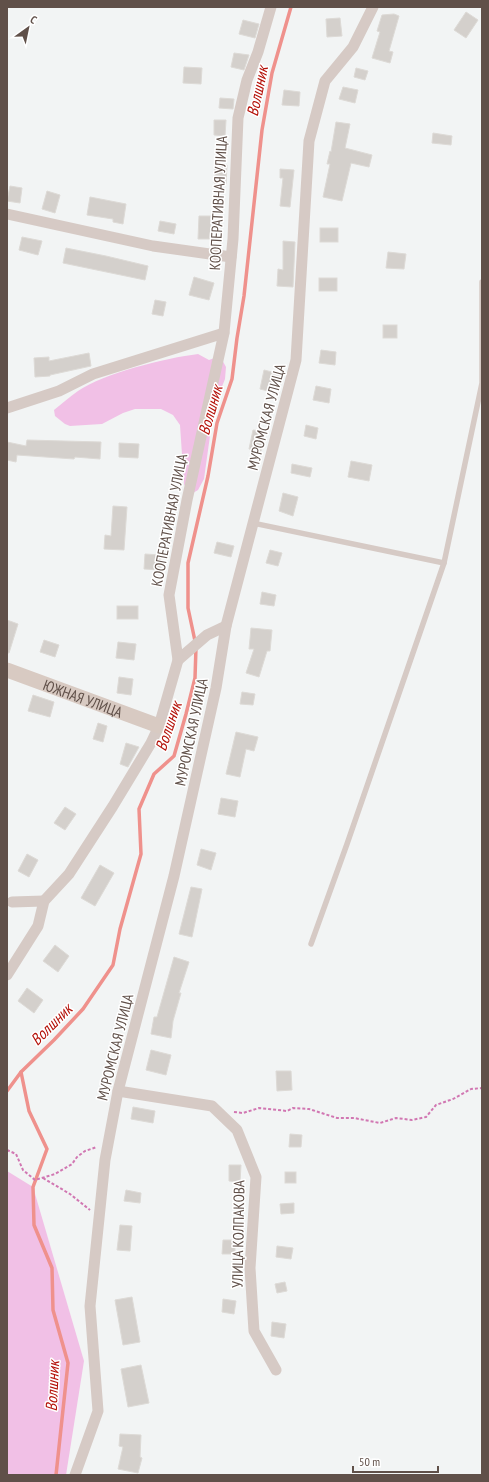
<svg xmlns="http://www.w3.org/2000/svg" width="489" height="1482" font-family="'PT Sans Narrow',sans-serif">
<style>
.green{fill:#f1c0e6}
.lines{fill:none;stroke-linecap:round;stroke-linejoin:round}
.stream{stroke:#ef918c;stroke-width:3.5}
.building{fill:#d4d0cc;stroke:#dddad6}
.path{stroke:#d177b2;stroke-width:2;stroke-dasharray:3 2;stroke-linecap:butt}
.lane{stroke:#d6cac5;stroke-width:5.5}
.street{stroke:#d6cac5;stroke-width:11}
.secondary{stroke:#d8cac2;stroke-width:15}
.labels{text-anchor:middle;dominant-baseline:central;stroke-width:3;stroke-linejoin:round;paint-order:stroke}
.street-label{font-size:15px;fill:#605049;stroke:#fff}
.water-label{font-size:16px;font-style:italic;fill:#b41008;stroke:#fff}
</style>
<rect width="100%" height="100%" fill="#f2f4f4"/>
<g class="green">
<path d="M198,354L209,360L220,356L226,367L225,379L214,407L204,479L198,490L193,493L187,490L184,484L180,425L173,415L161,409H135L123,413L102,424L70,426L65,424L55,416L54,410C62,404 69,397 78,391C104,373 166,358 198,354Z"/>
<polygon points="7,1171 33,1187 84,1361 66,1475 7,1475"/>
</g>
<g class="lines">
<g class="stream">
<polyline points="195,641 188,608 188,563 208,476 217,423 232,379 237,338 244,296 262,130 272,73 291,7"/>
<polyline points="7,1091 21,1072"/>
<polyline points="56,1475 68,1363 53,1310 52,1268 34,1225 33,1187 47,1149 29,1111 21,1072 54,1040 83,1009 113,965 120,929 141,854 139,809 154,774 174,756 186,714 195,678 196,647"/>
</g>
</g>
<g class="building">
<polygon points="466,12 478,20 466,38 454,30"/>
<polygon points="394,14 399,16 389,51 393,52 390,63 372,58 380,32 377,31 382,15"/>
<polygon points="340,18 342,36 327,37 326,19"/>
<polygon points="243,20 259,24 255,38 239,34"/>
<polygon points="234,53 249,55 244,70 231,67"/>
<polygon points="184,67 202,68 201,84 183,83"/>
<polygon points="356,68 368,71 365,80 354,77"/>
<polygon points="343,87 358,90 355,103 339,99"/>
<polygon points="284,90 300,92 299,106 282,105"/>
<polygon points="220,98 234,99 233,109 219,108"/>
<polygon points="214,120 226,120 225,136 214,135"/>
<polygon points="336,122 350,124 345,148 372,155 369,167 351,163 342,201 323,197 330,164 327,164 330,151 331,152"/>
<polygon points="433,133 452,136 451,145 432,143"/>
<polygon points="215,164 227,165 226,184 214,183"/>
<polygon points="280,169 294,170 290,207 280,206 283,178 280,178"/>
<polygon points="10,186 22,188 20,203 7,201"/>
<polygon points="47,191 60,195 55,213 42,209"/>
<polygon points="90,197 126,204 123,224 113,222 113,219 87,215"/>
<polygon points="199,216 211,216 210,239 198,239"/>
<polygon points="160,221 176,224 174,234 158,231"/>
<rect x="320" y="228" width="18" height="14"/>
<polygon points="22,237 42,241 38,255 19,250"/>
<polygon points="283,241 295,242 293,287 277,286 278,269 283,270"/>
<polygon points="66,248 106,256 148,266 145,280 63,263"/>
<polygon points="388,252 406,254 404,269 386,268"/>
<polygon points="194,277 214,283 209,300 189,295"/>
<rect x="319" y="278" width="18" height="13"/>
<polygon points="155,300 166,302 163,316 152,314"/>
<rect x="383" y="325" width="14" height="13"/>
<polygon points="321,350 336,352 335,365 319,363"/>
<polygon points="89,353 91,366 50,375 50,376 35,377 34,358 49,357 49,361"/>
<polygon points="264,370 280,374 275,393 260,389"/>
<polygon points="316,386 331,389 329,403 313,400"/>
<polygon points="306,425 318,428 316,439 304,436"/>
<polygon points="253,430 264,431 261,451 249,449"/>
<polygon points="27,440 101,442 100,459 75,457 74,459 17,455 16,462 7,460 7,442 26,446"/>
<polygon points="119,443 139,444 138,458 119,457"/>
<polygon points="351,461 372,465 369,481 348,477"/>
<polygon points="292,464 312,468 310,477 291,473"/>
<polygon points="283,493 298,497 293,516 279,511"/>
<polygon points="113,506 127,507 124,550 104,549 105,535 111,536"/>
<polygon points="217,542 234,546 231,557 214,553"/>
<polygon points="270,550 282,553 278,566 266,563"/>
<polygon points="145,554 161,555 161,570 144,569"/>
<polygon points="262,592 276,595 274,606 260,604"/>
<rect x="117" y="606" width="21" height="13"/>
<polygon points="7,620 18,624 9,653 7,653"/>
<polygon points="251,628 272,630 270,651 267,651 259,677 246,673 254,649 249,649"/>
<polygon points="44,640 59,645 55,657 40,652"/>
<polygon points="118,642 136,644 134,660 116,658"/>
<polygon points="119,677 133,679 131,695 117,693"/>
<polygon points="242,692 255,694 253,705 240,704"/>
<polygon points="33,695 54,702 50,717 28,711"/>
<polygon points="98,723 107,726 103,742 93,739"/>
<polygon points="236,732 258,737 254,751 246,749 240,777 226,774"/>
<polygon points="126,743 139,747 128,767 120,764"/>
<polygon points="221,798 238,801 235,817 218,814"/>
<polygon points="65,807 76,814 65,830 54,823"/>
<polygon points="201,849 216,853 211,870 197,865"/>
<polygon points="27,854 38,860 29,877 18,871"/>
<polygon points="100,865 114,873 95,906 81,898"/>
<polygon points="191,887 202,889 192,937 179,934"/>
<polygon points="55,945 69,956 58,972 43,961"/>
<polygon points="174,957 189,962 179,993 181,993 173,1021 171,1038 151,1034 154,1017 157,1017"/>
<polygon points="27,988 43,1000 34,1013 18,1001"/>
<polygon points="151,1050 171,1055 166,1075 146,1070"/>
<polygon points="276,1071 291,1071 292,1090 277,1091"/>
<polygon points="133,1107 155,1111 153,1123 131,1119"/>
<polygon points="290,1134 302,1135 301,1147 289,1147"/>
<polygon points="229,1165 241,1165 240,1182 229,1181"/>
<rect x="285" y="1172" width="11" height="11"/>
<polygon points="126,1190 141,1193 140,1203 124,1201"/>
<polygon points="294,1203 294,1213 281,1214 280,1204"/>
<polygon points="120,1225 132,1226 130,1251 117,1250"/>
<polygon points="223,1240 235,1240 235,1254 222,1254"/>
<polygon points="277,1246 293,1248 291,1259 276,1257"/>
<polygon points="285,1282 287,1291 277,1293 275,1284"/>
<polygon points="132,1297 140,1342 123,1345 115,1300"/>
<polygon points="223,1299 236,1301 234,1314 222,1312"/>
<polygon points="272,1322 286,1324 284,1338 271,1336"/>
<polygon points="141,1365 149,1403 128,1407 121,1369"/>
<polygon points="120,1434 141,1435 140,1457 142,1458 138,1473 118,1469 123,1447 119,1446"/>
</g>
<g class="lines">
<g class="path">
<polyline points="234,1112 243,1113 259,1108 287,1111 293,1108 309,1109 337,1118 354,1118 380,1123 396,1118 412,1120 426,1117 436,1105 453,1099 471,1089 482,1088"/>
<polyline points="7,1150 16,1154 23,1170 35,1180 55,1174 72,1164 77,1157 85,1151 97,1147"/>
<polyline points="43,1178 70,1194 90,1210"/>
</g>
<g class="lane">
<polyline points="253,523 444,563 482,383 482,282"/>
<polyline points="311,944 347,844 444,563"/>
</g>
<g class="street">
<polyline points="7,214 153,246 231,257"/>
<polyline points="7,408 59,391 93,374 224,333"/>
<polyline points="178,660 207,635 226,626"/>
<polyline points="12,902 44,901"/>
<polyline points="7,975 38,926 44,901 69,874 113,806 151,743 159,726 178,660 169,595 187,500 224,333 233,239 238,118 247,80 258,52 271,7"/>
<polyline points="118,1091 212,1106 237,1130 256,1177 250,1268 254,1331 276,1370"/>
<polyline points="75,1475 98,1411 90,1306 105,1160 118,1091 174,876 216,688 226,626 296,360 309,141 325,81 353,47 373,7"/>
</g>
<path class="secondary" id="s1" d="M7,670L159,726"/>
</g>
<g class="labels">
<g class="street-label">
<text transform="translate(218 203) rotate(-87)">КООПЕРАТИВНАЯ УЛИЦА</text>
<text transform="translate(266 417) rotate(-75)">МУРОМСКАЯ УЛИЦА</text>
<text transform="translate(169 520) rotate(-79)">КООПЕРАТИВНАЯ УЛИЦА</text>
<text stroke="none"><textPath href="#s1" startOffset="81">ЮЖНАЯ УЛИЦА</textPath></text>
<text transform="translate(191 732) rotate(-78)">МУРОМСКАЯ УЛИЦА</text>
<text transform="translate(115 1047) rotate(-76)">МУРОМСКАЯ УЛИЦА</text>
<text transform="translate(238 1234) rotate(-89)">УЛИЦА КОЛПАКОВА</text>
</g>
<g class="water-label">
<text transform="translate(257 91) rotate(-78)">Волшник</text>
<text transform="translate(210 410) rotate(-74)">Волшник</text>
<text transform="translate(168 726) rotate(-71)">Волшник</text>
<text transform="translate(51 1024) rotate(-45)">Волшник</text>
<text transform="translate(52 1386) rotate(-87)">Волшник</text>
</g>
</g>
<rect width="489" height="1482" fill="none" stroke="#605049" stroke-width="16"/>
<g transform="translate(28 28) rotate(33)" stroke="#ffffff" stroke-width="3" paint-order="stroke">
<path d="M0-3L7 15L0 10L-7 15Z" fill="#605049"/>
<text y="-6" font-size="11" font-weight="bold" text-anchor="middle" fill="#605049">С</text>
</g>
<path d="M353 1466v6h85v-6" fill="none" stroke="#605049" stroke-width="2"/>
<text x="359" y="1466" font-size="12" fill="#605049" stroke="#ffffff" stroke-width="3" paint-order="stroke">50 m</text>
</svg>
